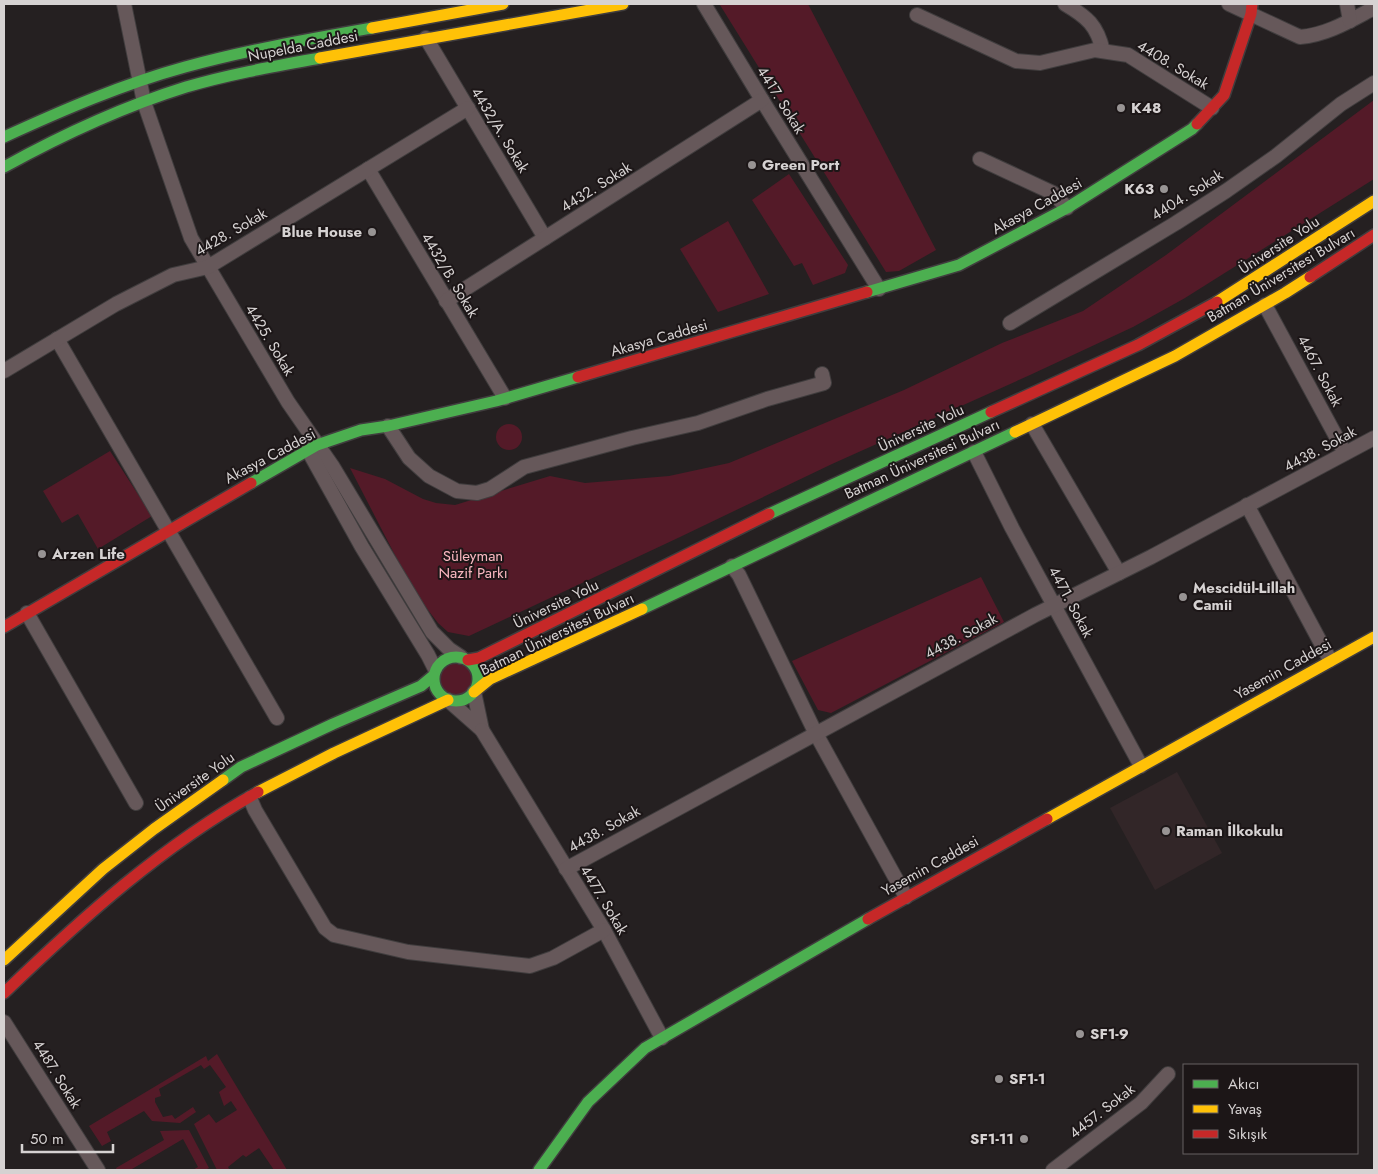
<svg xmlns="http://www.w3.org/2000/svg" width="1378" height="1174" font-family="Jost,sans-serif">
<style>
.built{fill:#322628}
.green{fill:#541a28}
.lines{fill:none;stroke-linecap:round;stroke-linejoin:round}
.street-casing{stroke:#403d3e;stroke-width:16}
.fast-casing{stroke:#403d3e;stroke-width:14}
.slow-casing{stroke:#403d3e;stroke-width:14}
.jam-casing{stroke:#403d3e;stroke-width:14}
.street{stroke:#66585a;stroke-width:14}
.fast{stroke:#4caf50;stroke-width:11}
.slow{stroke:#ffc107;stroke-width:11}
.jam{stroke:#c62828;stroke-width:11}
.poi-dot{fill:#989494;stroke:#1c1617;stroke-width:2}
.labels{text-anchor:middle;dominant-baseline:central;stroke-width:4;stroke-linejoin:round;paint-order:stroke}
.street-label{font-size:15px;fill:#d6d2d2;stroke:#1c1617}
.poi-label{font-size:15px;font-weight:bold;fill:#d6d2d2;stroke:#1c1617;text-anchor:start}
.park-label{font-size:15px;fill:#fab8c1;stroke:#1c1617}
</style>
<rect width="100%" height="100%" fill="#252021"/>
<polygon class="built" points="1177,772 1222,853 1155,890 1110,808"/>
<g class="green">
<polygon points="726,4 808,4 936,250 899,271 886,272 720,5"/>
<polygon points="1374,100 1374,179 1185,298 1133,327 1030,375 832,464 680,537 469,636 448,632 438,623 414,592 350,468 385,479 423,499 436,503 455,505 550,476 585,483 669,476 729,463 904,390 1002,343 1083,311 1166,255"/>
<polygon points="789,174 848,265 845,273 813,285 802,263 794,266 752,200"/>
<polygon points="728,221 769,294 718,312 680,249"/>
<circle cx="509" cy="437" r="13"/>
<polygon points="110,451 152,516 98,549 78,514 62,523 43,491"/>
<polygon points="981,577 1004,622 831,713 818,710 792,661"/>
<circle cx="456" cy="680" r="17"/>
<polygon points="217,1054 287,1170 274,1170 259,1148 246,1157 243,1155 228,1167 229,1169 217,1170 194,1124 209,1114 216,1123 237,1110 231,1101 224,1106 219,1092 226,1087 210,1065 204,1069 201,1065 159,1089 161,1096 155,1098 155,1102 163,1117 172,1115 175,1119 193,1107 196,1112 180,1123 152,1121 144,1111 107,1132 111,1141 102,1146 89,1126 206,1056 208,1061"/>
<polygon points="189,1130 209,1168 205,1170 193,1170 198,1167 183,1139 132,1169 132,1170 117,1170 116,1168 164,1140 160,1131"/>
</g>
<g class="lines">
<defs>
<g id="street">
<polyline points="124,4 144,102 191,238 288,402 333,467 432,632 449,649 461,657"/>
<polyline points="704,4 762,100 879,289"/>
<path d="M1065,4C1087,17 1097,25 1103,51"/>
<path d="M1229,4L1300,37C1327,35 1351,20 1374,8"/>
<polyline points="1347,4 1350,21"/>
<polyline points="917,15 1016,61 1040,63 1095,50 1128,55 1212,108"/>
<polyline points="426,38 545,238"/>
<polyline points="980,159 1053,193 1067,208"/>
<polyline points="368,169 505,398"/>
<polyline points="446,301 762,100"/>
<polyline points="1265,305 1345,453"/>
<polyline points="1010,323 1176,223 1226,191 1276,156 1341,104 1374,83"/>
<polyline points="57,339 277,718"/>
<polyline points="4,371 116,304 173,275 208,267 468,108"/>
<polyline points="1032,424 1119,573"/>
<polyline points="388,426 409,458 429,476 457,491 477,493 490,489 524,467 632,438 698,423 767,399 824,383 822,374"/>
<polyline points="308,450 362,547 428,655 435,669"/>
<polyline points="974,452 1012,528 1141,766"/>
<polyline points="1247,505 1330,660"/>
<polyline points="732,566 739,575 815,732 906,897"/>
<polyline points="27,613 136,803"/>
<polyline points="448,700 482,730 474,692"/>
<polyline points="482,730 604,930 662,1038"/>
<polyline points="250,798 255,810 325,928 334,935 408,952 530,966 553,958 604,930"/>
<polyline points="566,869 1035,615 1151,557 1374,438"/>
<polyline points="4,1022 98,1170"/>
<polyline points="1053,1170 1141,1103 1168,1074"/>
</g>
<g id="fast">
<path d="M4,137C63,110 123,84 185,67C247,50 310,39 372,28"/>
<path d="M4,167C62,135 122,107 186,87C230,74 276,66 320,58"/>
<polyline points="867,292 959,265 1067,208 1192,129 1197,124"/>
<polyline points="251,483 317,445 361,430 388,426 496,401 578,377"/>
<polyline points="769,514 991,412"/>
<polyline points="642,609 1015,432"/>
<circle cx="456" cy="679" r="22"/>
<polyline points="223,780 241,767 333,724 421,686 433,676"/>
<polyline points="539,1170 588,1102 645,1048 868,919"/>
</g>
<g id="slow">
<polyline points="372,28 503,4"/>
<polyline points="320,58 623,4"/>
<polyline points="1217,302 1374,201"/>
<polyline points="1015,432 1175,356 1285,293 1310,277"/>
<polyline points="474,692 490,679 642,609"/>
<polyline points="258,792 334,753 448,700"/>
<polyline points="1047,819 1374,637"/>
<polyline points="4,960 103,869 154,829 223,780"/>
</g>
<g id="jam">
<polyline points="1197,124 1224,95 1251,14 1252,4"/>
<polyline points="1310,277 1374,235"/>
<polyline points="578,377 867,292"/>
<polyline points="991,412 1138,345 1217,302"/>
<polyline points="4,627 251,483"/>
<polyline points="468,660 479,658 769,514"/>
<polyline points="868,919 1047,819"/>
<path d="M4,993C82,918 163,845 258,792"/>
</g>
</defs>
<use href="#street" class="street-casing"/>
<use href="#fast" class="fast-casing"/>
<use href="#slow" class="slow-casing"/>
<use href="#jam" class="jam-casing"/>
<use href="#street" class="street"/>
<use href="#fast" class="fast"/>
<use href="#slow" class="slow"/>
<use href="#jam" class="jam"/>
</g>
<g class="poi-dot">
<circle cx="1121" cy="108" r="5"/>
<circle cx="752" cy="165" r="5"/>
<circle cx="1164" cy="189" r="5"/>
<circle cx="372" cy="232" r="5"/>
<circle cx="42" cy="554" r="5"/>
<circle cx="1183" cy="597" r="5"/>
<circle cx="1166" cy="831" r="5"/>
<circle cx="1080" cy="1034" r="5"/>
<circle cx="999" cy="1079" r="5"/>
<circle cx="1024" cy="1139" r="5"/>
</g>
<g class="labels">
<g class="street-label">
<text transform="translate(303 46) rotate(-11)">Nupelda Caddesi</text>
<text transform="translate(1173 65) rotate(31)">4408. Sokak</text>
<text transform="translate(781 100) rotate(58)">4417. Sokak</text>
<text transform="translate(500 130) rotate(59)">4432/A. Sokak</text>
<text transform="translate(596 187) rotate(-32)">4432. Sokak</text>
<text transform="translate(1187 195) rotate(-32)">4404. Sokak</text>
<text transform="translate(1037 206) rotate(-29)">Akasya Caddesi</text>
<text transform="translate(231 232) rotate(-30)">4428. Sokak</text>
<text transform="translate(1279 245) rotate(-33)">Üniversite Yolu</text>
<text transform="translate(450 275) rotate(59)">4432/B. Sokak</text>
<text transform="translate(1281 275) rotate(-31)">Batman Üniversitesi Bulvarı</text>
<text transform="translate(659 338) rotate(-16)">Akasya Caddesi</text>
<text transform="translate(270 340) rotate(59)">4425. Sokak</text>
<text transform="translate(1320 371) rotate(62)">4467. Sokak</text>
<text transform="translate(921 428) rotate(-25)">Üniversite Yolu</text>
<text transform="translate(1320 449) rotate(-28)">4438. Sokak</text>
<text transform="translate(270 456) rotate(-28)">Akasya Caddesi</text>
<text transform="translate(922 459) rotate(-25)">Batman Üniversitesi Bulvarı</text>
<text transform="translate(1071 602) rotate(62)">4471. Sokak</text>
<text transform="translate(556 604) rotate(-26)">Üniversite Yolu</text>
<text transform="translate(557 634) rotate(-26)">Batman Üniversitesi Bulvarı</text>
<text transform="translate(961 636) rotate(-28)">4438. Sokak</text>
<text transform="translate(1283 669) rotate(-29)">Yasemin Caddesi</text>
<text transform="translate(195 782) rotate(-35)">Üniversite Yolu</text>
<text transform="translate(604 829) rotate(-29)">4438. Sokak</text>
<text transform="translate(930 866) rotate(-29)">Yasemin Caddesi</text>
<text transform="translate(604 900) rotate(59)">4477. Sokak</text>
<text transform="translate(57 1074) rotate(58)">4487. Sokak</text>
<text transform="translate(1102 1111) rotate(-38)">4457. Sokak</text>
</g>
<g class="poi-label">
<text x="1131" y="108">K48</text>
<text x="762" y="165">Green Port</text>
<text x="1154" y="189" text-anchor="end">K63</text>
<text x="362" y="232" text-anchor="end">Blue House</text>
<text x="52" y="554">Arzen Life</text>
<text x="1193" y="588">Mescidül-Lillah<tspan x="1193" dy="17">Camii</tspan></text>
<text x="1176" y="831">Raman İlkokulu</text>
<text x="1090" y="1034">SF1-9</text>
<text x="1009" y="1079">SF1-1</text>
<text x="1014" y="1139" text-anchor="end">SF1-11</text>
</g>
<g class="park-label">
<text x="473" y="556">Süleyman<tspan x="473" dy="17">Nazif Parkı</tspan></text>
</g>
</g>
<rect width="1378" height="1174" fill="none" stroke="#d6d2d2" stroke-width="10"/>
<rect x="1183" y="1064" width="175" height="90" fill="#1c1617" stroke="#666162"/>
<rect x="1193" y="1080" width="25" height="8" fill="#4caf50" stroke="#666162"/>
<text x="1228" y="1089" font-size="15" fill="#d6d2d2">Akıcı</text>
<rect x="1193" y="1105" width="25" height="8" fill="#ffc107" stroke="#666162"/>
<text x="1228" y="1114" font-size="15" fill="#d6d2d2">Yavaş</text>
<rect x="1193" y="1130" width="25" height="8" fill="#c62828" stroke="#666162"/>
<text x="1228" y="1139" font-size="15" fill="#d6d2d2">Sıkışık</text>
<path d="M22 1144v8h91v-8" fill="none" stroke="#d6d2d2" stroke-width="2.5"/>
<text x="30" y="1144" font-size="15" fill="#d6d2d2" stroke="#1c1617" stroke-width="4" paint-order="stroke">50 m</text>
</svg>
